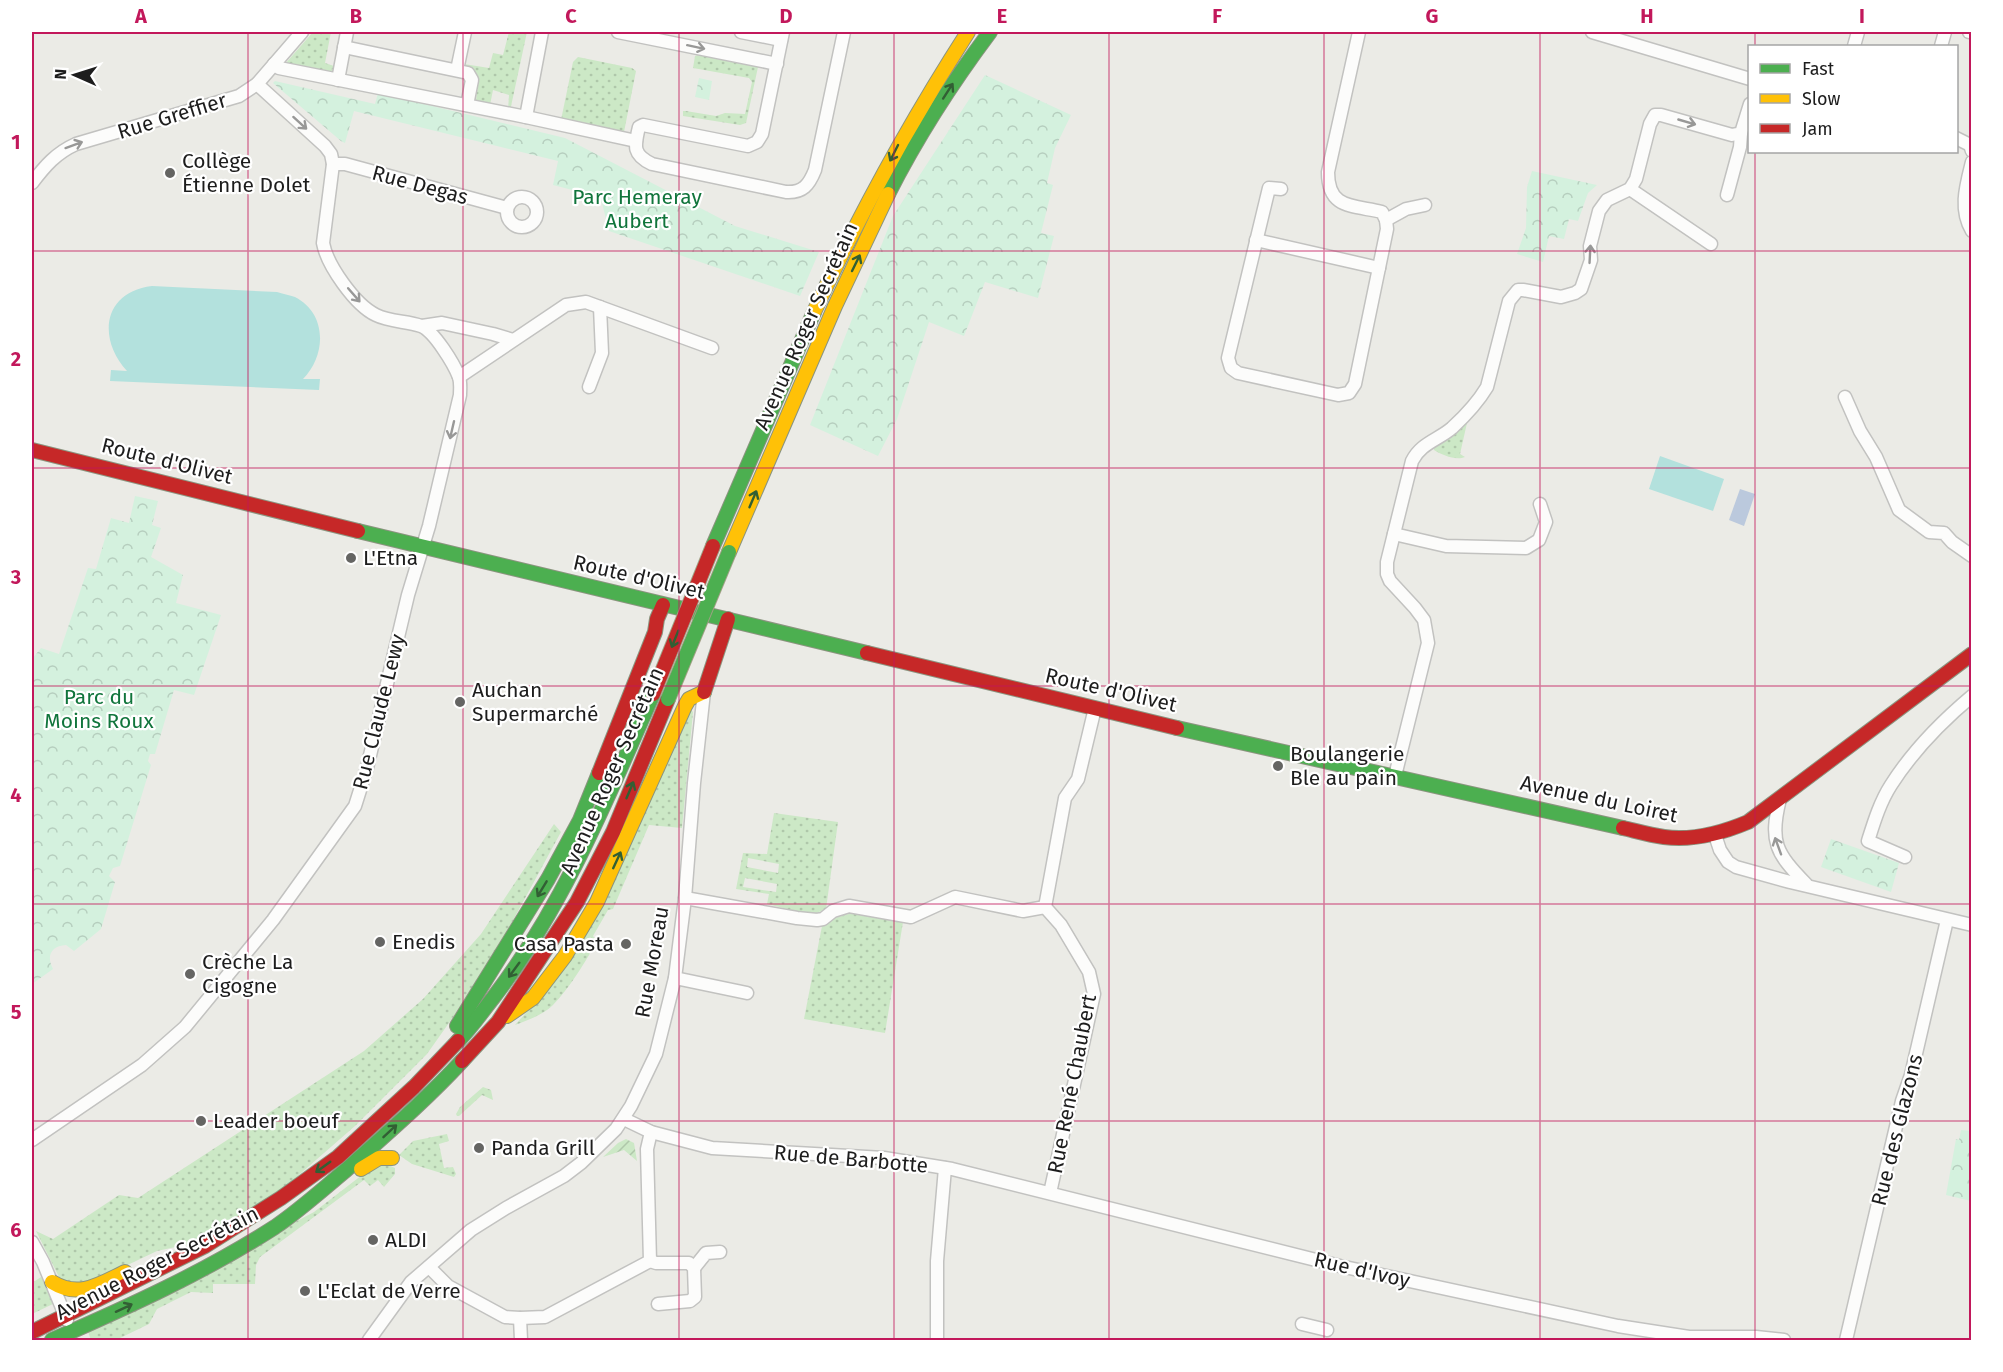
<svg xmlns="http://www.w3.org/2000/svg" width="2003" height="1372" font-family="'Fira Sans',sans-serif">
<style>
.grass{fill:url(#grass-dots);fill-rule:evenodd}
.park{fill:url(#park-crowns)}
.garden{fill:url(#garden-furrows)}
.pitch{fill:#b3e1dd}
.water{fill:#bbc9dd}
.lines{fill:none;stroke-linecap:round;stroke-linejoin:round}
.street-casing{stroke:#c2c2c0;stroke-width:15}
.fast-casing{stroke:#8b947f;stroke-width:16}
.slow-casing{stroke:#8b947f;stroke-width:16}
.jam-casing{stroke:#8b947f;stroke-width:16}
.street{stroke:#fcfcfb;stroke-width:12}
.fast{stroke:#4caf50;stroke-width:14}
.slow{stroke:#ffc107;stroke-width:14}
.jam{stroke:#c62828;stroke-width:14}
.fast-bridge-casing{stroke:#9fa084;stroke-width:16;stroke-linecap:butt}
.jam-bridge-casing{stroke:#9fa084;stroke-width:16;stroke-linecap:butt}
.fast-bridge{stroke:#4caf50;stroke-width:14}
.jam-bridge{stroke:#c62828;stroke-width:14}
.oneway{stroke:#989897}
.oneway2{stroke:#325f34}
.grid{fill:none;stroke:#c2185b;stroke-width:1.5;stroke-opacity:0.55}
.poi-dot{fill:#656563;stroke:#fff;stroke-width:2}
.labels{text-anchor:middle;dominant-baseline:central;stroke-width:4.5;stroke-linejoin:round;paint-order:stroke}
.street-label{font-size:21px;fill:#1d1d1d;stroke:#fff}
.poi-label{font-size:21px;fill:#1d1d1d;stroke:#fff;text-anchor:start}
.park-label{font-size:21px;fill:#11753c;stroke:#fff}
.neatline{fill:none;stroke:#c2185b;stroke-width:2}
.grid-label{font-size:20px;text-anchor:middle;font-weight:bold;fill:#c2185b}
</style>
<defs>
<pattern id="grass-dots" width="8" height="8" patternUnits="userSpaceOnUse" patternTransform="scale(1.5)"><rect width="8" height="8" fill="#cce8c6"/><path d="M2 2h.1M6 6h.1" fill="none" stroke="#afc7aa" stroke-width="1.8" stroke-linecap="round"/></pattern>
<pattern id="park-crowns" width="20" height="18" patternUnits="userSpaceOnUse" patternTransform="scale(1.5)"><rect width="20" height="18" fill="#d4f1de"/><path d="M2 6a3 3 0 1 1 6 0M12 15a3 3 0 1 1 6 0" fill="none" stroke="#b6cebe"/></pattern>
<pattern id="garden-furrows" width="10" height="10" patternUnits="userSpaceOnUse" patternTransform="scale(1.5)"><rect width="10" height="10" fill="#cce8c6"/><path d="M-1 1l2-2M0 10L10 0M9 11l2-2" fill="none" stroke="#afc7aa"/></pattern>
</defs>
<rect width="100%" height="100%" fill="#ebebe6"/>
<g class="grass">
<polygon points="313,32 331,32 325,63 334,66 331,73 285,64"/>
<path d="M509,32H527L510,111L508,110L509,95L493,90L490,105L478,102L476,100C478,81 484,74 464,64L489,68L493,53L503,55Z"/>
<polygon points="698,55 758,67 746,123 740,125 683,116 683,111 686,111 716,116 725,113 745,114 752,82 749,78 693,68 695,56"/>
<polygon points="578,57 632,68 636,71 624,132 561,120 573,62"/>
<path d="M1466,421L1467,423L1460,454L1465,457C1456,461 1442,455 1434,450V447Z"/>
<path d="M691,710L693,712L682,828L649,825L613,909L608,910L593,936L597,941C586,961 569,989 553,1005C543,1015 528,1020 515,1025L551,985Z"/>
<path d="M774,813L838,822L826,909L812,915L767,904L769,894L736,889L743,853L767,854ZM748,858L779,864L778,873L747,867ZM745,878L777,884L776,892L743,887Z"/>
<polygon points="554,824 561,832 505,935 463,1003 427,1054 355,1126 285,1187 194,1243 157,1251 98,1279 72,1286 60,1279 36,1231 53,1239 119,1195 138,1198 364,1051 423,999 481,934"/>
<polygon points="852,913 903,922 885,1033 804,1019 822,926 835,918"/>
<polygon points="483,1087 491,1090 493,1100 482,1095 459,1116 457,1116 456,1114 460,1107"/>
<polygon points="447,1134 449,1141 439,1144 444,1168 453,1167 456,1174 454,1177 412,1164 399,1155 413,1141"/>
<polygon points="386,1164 395,1168 395,1174 384,1187 378,1180 370,1186 364,1180 260,1257 256,1265 255,1284 213,1284 213,1293 191,1292 157,1309 149,1324 116,1340 91,1340 88,1332 314,1212 375,1165"/>
<polygon points="41,1277 55,1303 32,1314 32,1283"/>
</g>
<g class="park">
<polygon points="985,75 1071,115 1055,148 1047,183 1053,185 1041,233 1054,236 1038,298 985,282 964,336 929,322 897,419 878,456 810,425 893,216"/>
<polygon points="699,78 712,81 709,100 695,97"/>
<polygon points="275,81 375,104 378,93 565,138 735,226 819,252 800,296 609,231 602,203 584,193 553,185 558,161 354,111 345,143 341,141 273,83"/>
<polygon points="1532,171 1597,185 1588,193 1578,221 1569,219 1564,239 1549,236 1543,262 1517,254 1526,228 1527,187"/>
<path d="M135,496L158,501L152,525L161,528L151,557L183,575L176,603L221,615L194,695L174,690L155,754H150L148,761L151,765L120,866L113,868L109,876L115,882L101,929L74,951L66,945C51,946 46,956 53,969L32,984V659L41,648L59,654L88,568L96,569L111,518L129,523Z"/>
<polygon points="1831,839 1899,863 1891,892 1821,867"/>
<polygon points="1961,1130 1971,1131 1971,1201 1946,1195 1956,1139 1959,1140"/>
</g>
<polygon class="garden" points="626,1139 634,1143 637,1161 624,1150 603,1157 618,1143"/>
<g class="pitch">
<path d="M152,286L277,292C282,294 290,295 295,297C328,314 326,356 303,379H320L319,390L110,381L111,370L127,371C97,338 103,292 152,286Z"/>
<polygon points="1660,456 1724,479 1713,511 1649,489"/>
</g>
<polygon class="water" points="1740,489 1755,494 1744,526 1729,520"/>
<g class="lines">
<defs>
<g id="street">
<polyline points="618,32 777,64"/>
<polyline points="741,32 781,40"/>
<path d="M783,32L762,134L757,142L748,146L643,125L639,127C634,147 633,155 652,164L786,192C803,193 809,185 815,170L844,32"/>
<polyline points="1592,32 1750,79"/>
<polyline points="1969,32 1972,32"/>
<polyline points="1854,46 1858,32"/>
<polyline points="1941,46 1945,32"/>
<polyline points="344,47 468,73 472,80 467,105"/>
<polyline points="274,64 279,68 526,117 636,141"/>
<polyline points="457,70 465,32"/>
<polyline points="338,80 347,32"/>
<polyline points="526,117 542,32"/>
<polyline points="1956,138 1970,145 1972,151"/>
<path d="M1972,162C1966,186 1959,209 1972,231"/>
<polyline points="333,164 345,164 507,208"/>
<path d="M32,183C45,166 56,153 76,144L239,96L257,84L302,32"/>
<path d="M1281,189L1269,188L1228,358L1231,368L1238,373L1338,395L1349,393L1355,384L1387,229L1386,220L1382,212C1352,205 1328,209 1328,172L1359,32"/>
<polyline points="1630,189 1711,244"/>
<polyline points="1727,195 1740,147 1741,133"/>
<circle cx="522" cy="212" r="15"/>
<polyline points="1386,220 1406,209 1425,205"/>
<polyline points="1256,240 1379,268"/>
<polyline points="422,326 442,323 493,334 513,340"/>
<polyline points="459,377 566,305 586,302 712,348"/>
<polyline points="589,387 602,353 600,307"/>
<polyline points="1845,397 1860,431 1876,457 1899,510 1929,532 1944,533 1952,542 1972,556"/>
<polyline points="1394,534 1446,546 1526,548 1539,540 1546,522 1540,504"/>
<path d="M1395,776L1428,643L1424,620L1415,608L1390,581L1387,574V562L1412,461C1421,443 1438,440 1452,428C1465,416 1478,402 1487,387L1509,301L1518,290H1523L1561,297L1575,293L1581,289L1591,260L1590,246L1599,211L1607,200L1630,189L1636,179L1650,124L1655,115H1661L1732,135L1741,133L1750,104"/>
<path d="M1780,799C1769,842 1776,853 1806,884"/>
<polyline points="1715,835 1720,850 1728,862 1736,867 1790,882 1972,925"/>
<path d="M1905,857L1868,841C1874,822 1880,802 1891,785C1912,752 1941,722 1972,696"/>
<polyline points="685,898 797,918 817,920 823,919 833,911 849,906 911,917 955,897 1023,911 1045,907"/>
<polyline points="675,978 747,993"/>
<polyline points="624,1119 651,1132 712,1148 884,1158 952,1169 1340,1266 1618,1326 1689,1337 1756,1337 1784,1340"/>
<path d="M32,1140L142,1065L185,1027L273,920L355,806L367,768L408,595L429,526L460,395C460,389 461,383 459,377C454,364 434,331 421,326C407,321 390,322 376,315C355,305 327,265 323,243L333,164L331,154L325,146L257,84"/>
<polyline points="1050,1193 1094,994 1089,972 1061,925 1045,907 1065,798 1078,779 1095,708"/>
<polyline points="32,1242 43,1262 67,1320"/>
<polyline points="650,1261 656,1263 689,1263 694,1268 695,1297 690,1301 658,1304"/>
<polyline points="429,1267 448,1286 505,1317 520,1318 545,1317 650,1261 647,1149 651,1132"/>
<polyline points="694,1268 706,1253 720,1252"/>
<polyline points="520,1318 521,1340"/>
<polyline points="1302,1324 1327,1330"/>
<polyline points="369,1340 411,1282 471,1230 506,1208 564,1176 581,1163 616,1129 631,1106 656,1054 675,978 685,898 694,783 704,692"/>
<polyline points="937,1340 937,1261 945,1168"/>
<polyline points="1846,1340 1902,1101 1911,1075 1947,920"/>
</g>
<g id="fast">
<path d="M888,194C917,137 951,84 990,32"/>
<polyline points="358,531 867,653"/>
<polyline points="713,546 814,312"/>
<polyline points="1177,728 1623,828"/>
<polyline points="457,1026 548,879 580,820 599,773"/>
<path d="M458,1041C471,1028 481,1013 493,998C563,907 607,799 653,694"/>
<path d="M52,1340C128,1307 205,1272 275,1227C300,1210 323,1189 346,1170C385,1135 426,1100 462,1061"/>
</g>
<g id="slow">
<path d="M814,312C859,215 910,122 968,32"/>
<polyline points="729,552 835,306 888,194"/>
<polyline points="507,1016 533,998 565,956 597,902 685,706 689,699 704,692"/>
<polyline points="361,1169 379,1158 392,1158"/>
<path d="M52,1282C79,1299 100,1284 125,1272"/>
</g>
<g id="jam">
<polyline points="32,450 358,531"/>
<polyline points="867,653 1177,728"/>
<polyline points="704,692 728,619"/>
<polyline points="599,773 655,632 657,619 663,605"/>
<path d="M1623,828C1636,831 1650,835 1664,837C1693,841 1722,833 1748,822L1972,654"/>
<polyline points="462,1061 498,1022 577,902 613,832 668,699"/>
<polyline points="32,1332 205,1246 281,1198 338,1157 414,1087 458,1041"/>
</g>
</defs>
<use href="#street" class="street-casing"/>
<use href="#fast" class="fast-casing"/>
<use href="#slow" class="slow-casing"/>
<use href="#jam" class="jam-casing"/>
<use href="#street" class="street"/>
<use href="#fast" class="fast"/>
<use href="#slow" class="slow"/>
<use href="#jam" class="jam"/>
<defs>
<polyline id="fast-bridge" points="668,699 729,552"/>
<polyline id="jam-bridge" points="653,694 713,546"/>
</defs>
<use href="#fast-bridge" class="fast-bridge-casing"/>
<use href="#jam-bridge" class="jam-bridge-casing"/>
<use href="#fast-bridge" class="fast-bridge"/>
<use href="#jam-bridge" class="jam-bridge"/>
</g>
<defs><path id="oneway-shaft" d="M-6 0H5M1.5-3L5.5 0L1.5 3" fill="none" stroke-width="1.6" stroke-linecap="round" stroke-linejoin="round" transform="scale(1.5)"/></defs>
<g class="oneway">
<use href="#oneway-shaft" transform="translate(696 47) rotate(12)"/>
<use href="#oneway-shaft" transform="translate(1687 122) rotate(16)"/>
<use href="#oneway-shaft" transform="translate(300 123) rotate(42)"/>
<use href="#oneway-shaft" transform="translate(74 145) rotate(-20)"/>
<use href="#oneway-shaft" transform="translate(1590 254) rotate(-87)"/>
<use href="#oneway-shaft" transform="translate(354 295) rotate(49)"/>
<use href="#oneway-shaft" transform="translate(452 430) rotate(103)"/>
<use href="#oneway-shaft" transform="translate(1778 846) rotate(-110)"/>
</g>
<g class="oneway2">
<use href="#oneway-shaft" transform="translate(948 91) rotate(-57)"/>
<use href="#oneway-shaft" transform="translate(894 153) rotate(117)"/>
<use href="#oneway-shaft" transform="translate(856 263) rotate(-64)"/>
<use href="#oneway-shaft" transform="translate(753 499) rotate(-67)"/>
<use href="#oneway-shaft" transform="translate(675 639) rotate(112)"/>
<use href="#oneway-shaft" transform="translate(630 790) rotate(-67)"/>
<use href="#oneway-shaft" transform="translate(617 860) rotate(-65)"/>
<use href="#oneway-shaft" transform="translate(542 889) rotate(121)"/>
<use href="#oneway-shaft" transform="translate(514 970) rotate(126)"/>
<use href="#oneway-shaft" transform="translate(390 1131) rotate(-43)"/>
<use href="#oneway-shaft" transform="translate(323 1167) rotate(144)"/>
<use href="#oneway-shaft" transform="translate(124 1308) rotate(-25)"/>
</g>
<path class="grid" d="M248,32V1340M463,32V1340M679,32V1340M894,32V1340M1109,32V1340M1324,32V1340M1540,32V1340M1755,32V46M1755,152V1340M32,251H1972M32,468H1972M32,686H1972M32,904H1972M32,1121H1972"/>
<g class="poi-dot">
<circle cx="170" cy="173" r="6"/>
<circle cx="351" cy="558" r="6"/>
<circle cx="460" cy="702" r="6"/>
<circle cx="1278" cy="766" r="6"/>
<circle cx="380" cy="942" r="6"/>
<circle cx="626" cy="944" r="6"/>
<circle cx="190" cy="974" r="6"/>
<circle cx="201" cy="1121" r="6"/>
<circle cx="479" cy="1148" r="6"/>
<circle cx="373" cy="1240" r="6"/>
<circle cx="305" cy="1291" r="6"/>
</g>
<g class="labels">
<g class="street-label">
<text transform="translate(172 116) rotate(-17)">Rue Greffier</text>
<text transform="translate(420 185) rotate(15)">Rue Degas</text>
<text transform="translate(806 326) rotate(-66)">Avenue Roger Secrétain</text>
<text transform="translate(167 461) rotate(14)">Route d'Olivet</text>
<text transform="translate(639 577) rotate(13)">Route d'Olivet</text>
<text transform="translate(1111 690) rotate(13)">Route d'Olivet</text>
<text transform="translate(379 712) rotate(-76)">Rue Claude Lewy</text>
<text transform="translate(612 771) rotate(-66)">Avenue Roger Secrétain</text>
<text transform="translate(1599 799) rotate(12)">Avenue du Loiret</text>
<text transform="translate(652 962) rotate(-80)">Rue Moreau</text>
<text transform="translate(1072 1084) rotate(-79)">Rue René Chaubert</text>
<text transform="translate(1897 1130) rotate(-76)">Rue des Glazons</text>
<text transform="translate(851 1159) rotate(5)">Rue de Barbotte</text>
<text transform="translate(157 1263) rotate(-27)">Avenue Roger Secrétain</text>
<text transform="translate(1362 1270) rotate(13)">Rue d'Ivoy</text>
</g>
<g class="poi-label">
<text x="182" y="161">Collège<tspan x="182" dy="24">Étienne Dolet</tspan></text>
<text x="363" y="558">L'Etna</text>
<text x="472" y="690">Auchan<tspan x="472" dy="24">Supermarché</tspan></text>
<text x="1290" y="754">Boulangerie<tspan x="1290" dy="24">Ble au pain</tspan></text>
<text x="392" y="942">Enedis</text>
<text x="614" y="944" text-anchor="end">Casa Pasta</text>
<text x="202" y="962">Crèche La<tspan x="202" dy="24">Cigogne</tspan></text>
<text x="213" y="1121">Leader boeuf</text>
<text x="491" y="1148">Panda Grill</text>
<text x="385" y="1240">ALDI</text>
<text x="317" y="1291">L'Eclat de Verre</text>
</g>
<g class="park-label">
<text x="637" y="197">Parc Hemeray<tspan x="637" dy="24">Aubert</tspan></text>
<text x="99" y="697">Parc du<tspan x="99" dy="24">Moins Roux</tspan></text>
</g>
</g>
<rect width="2003" height="1372" fill="none" stroke="#ffffff" stroke-width="66"/>
<rect x="1748" y="45" width="210" height="108" fill="#ffffff" stroke="#a5a5a5" stroke-width="1.5"/>
<rect x="1760" y="64" width="30" height="9" fill="#4caf50" stroke="#a5a5a5" stroke-width="1.5"/>
<text x="1802" y="75" font-size="18" fill="#1d1d1d">Fast</text>
<rect x="1760" y="94" width="30" height="9" fill="#ffc107" stroke="#a5a5a5" stroke-width="1.5"/>
<text x="1802" y="105" font-size="18" fill="#1d1d1d">Slow</text>
<rect x="1760" y="124" width="30" height="9" fill="#c62828" stroke="#a5a5a5" stroke-width="1.5"/>
<text x="1802" y="135" font-size="18" fill="#1d1d1d">Jam</text>
<g transform="translate(75 75) rotate(273)" stroke="#ffffff" stroke-width="4.5" paint-order="stroke">
<path d="M0-4.5L10 22L0 15L-10 22Z" fill="#1d1d1d"/>
<text y="-9" font-size="16" font-weight="bold" text-anchor="middle" fill="#1d1d1d">N</text>
</g>
<rect x="33" y="33" width="1937" height="1306" class="neatline"/>
<g class="grid-label">
<text x="141" y="23">A</text>
<text x="356" y="23">B</text>
<text x="571" y="23">C</text>
<text x="786" y="23">D</text>
<text x="1002" y="23">E</text>
<text x="1217" y="23">F</text>
<text x="1432" y="23">G</text>
<text x="1647" y="23">H</text>
<text x="1862" y="23">I</text>
<text x="16" y="149">1</text>
<text x="16" y="366">2</text>
<text x="16" y="584">3</text>
<text x="16" y="802">4</text>
<text x="16" y="1019">5</text>
<text x="16" y="1237">6</text>
</g>
</svg>
